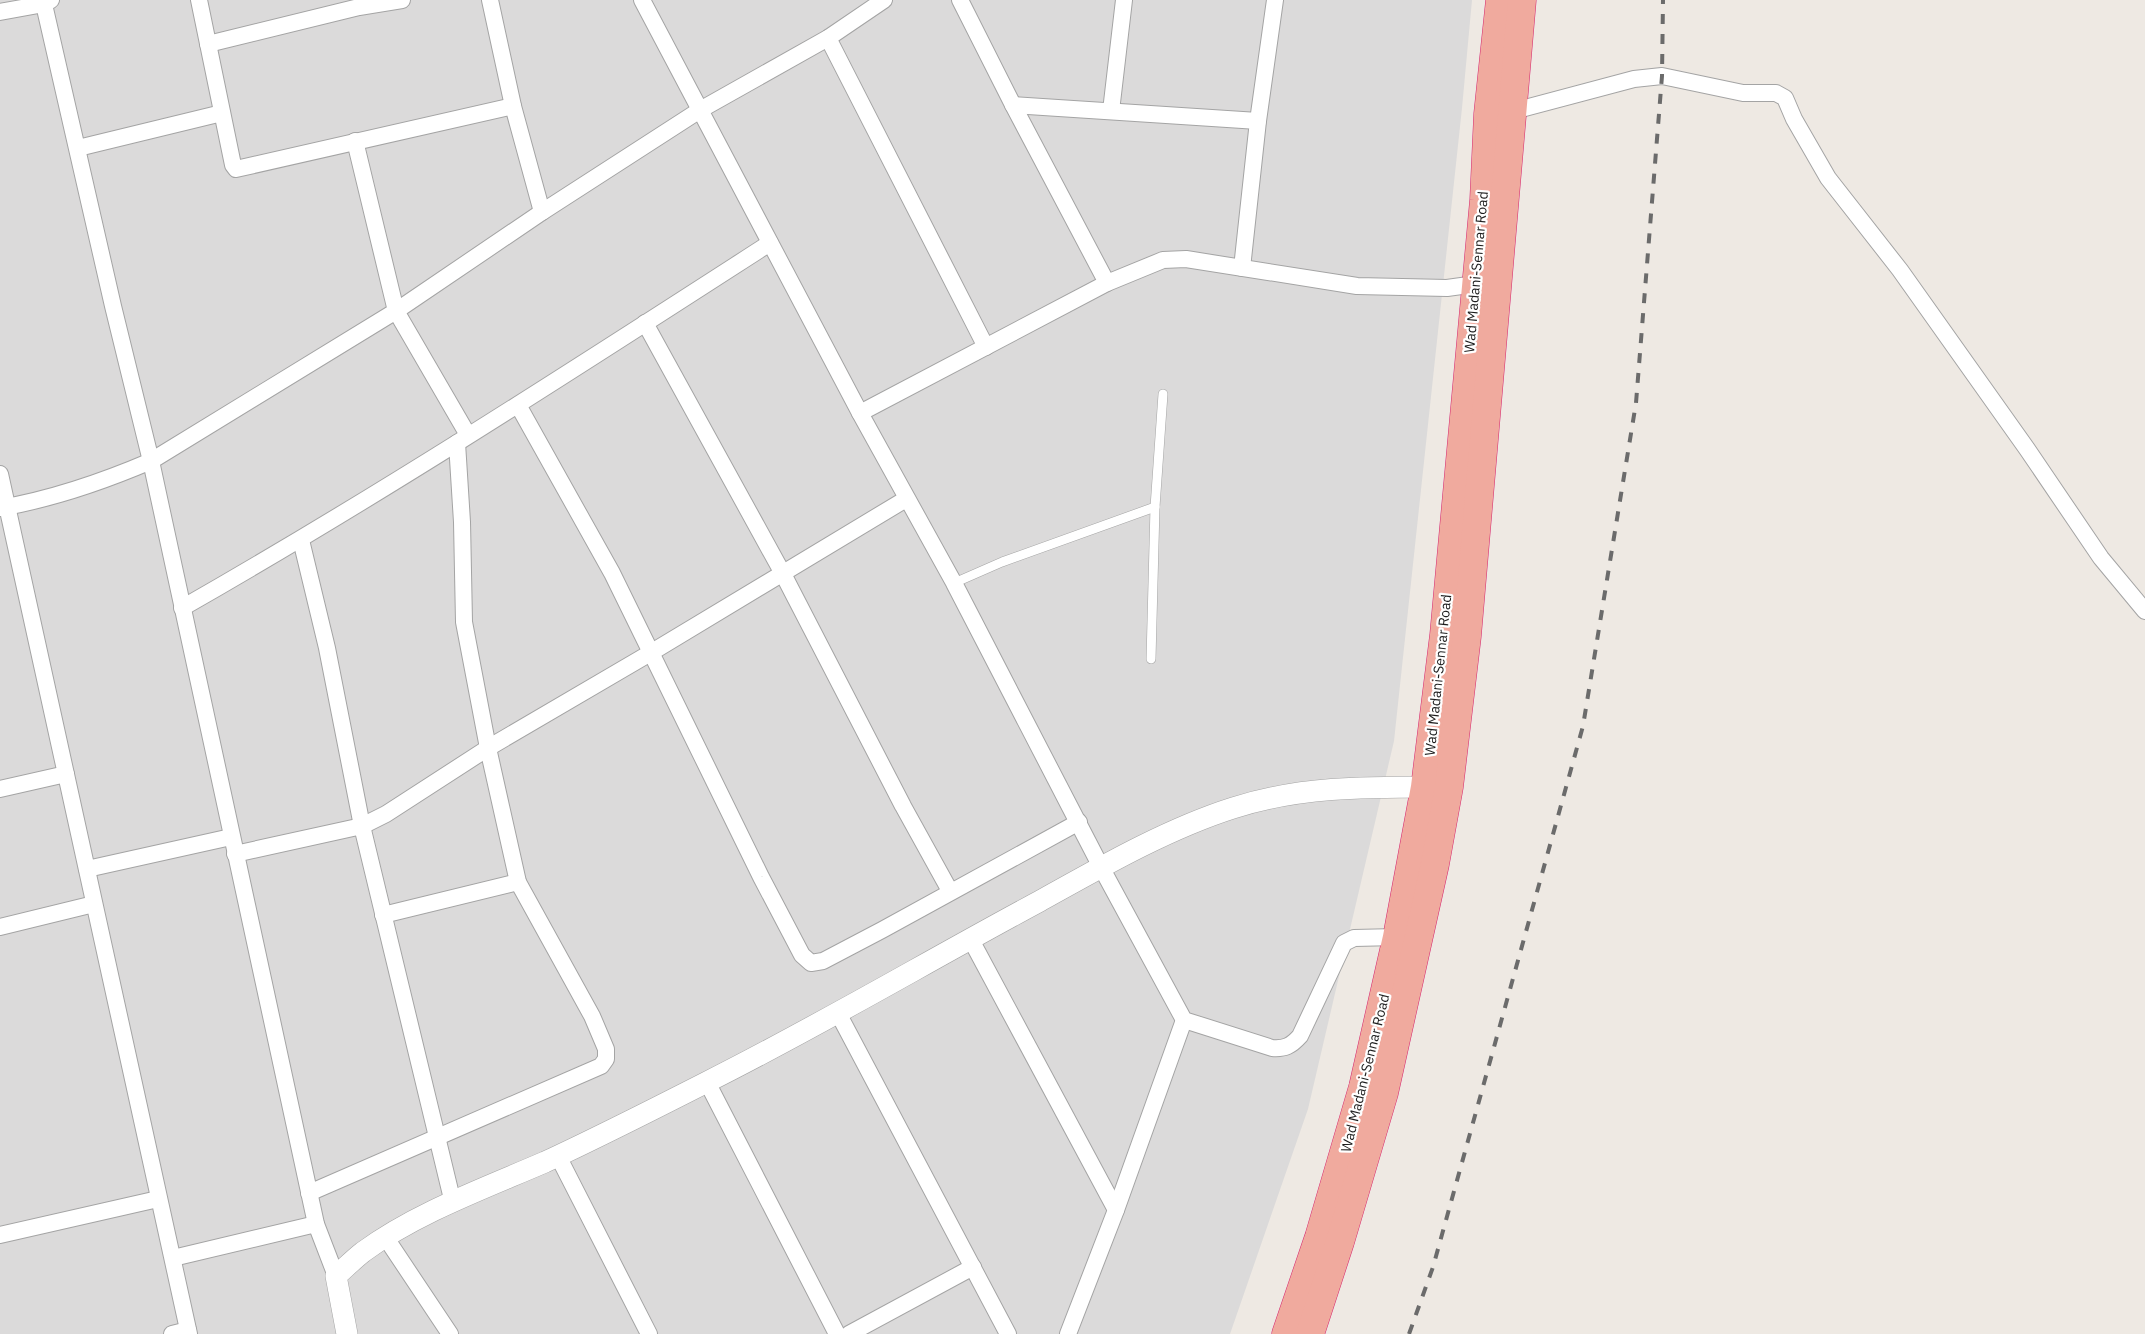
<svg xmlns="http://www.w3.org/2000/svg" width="2145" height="1334" font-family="'IBM Plex Sans',sans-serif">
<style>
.residential{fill:#dbdada}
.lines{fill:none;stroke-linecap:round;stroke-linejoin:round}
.service-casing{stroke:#a4a4a4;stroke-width:10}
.minor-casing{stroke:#a4a4a4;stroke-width:18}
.tertiary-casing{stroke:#a4a4a4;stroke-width:22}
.trunk-casing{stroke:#d5266f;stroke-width:29}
.service{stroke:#fff;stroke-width:9}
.minor{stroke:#fff;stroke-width:16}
.tertiary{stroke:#fff;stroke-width:21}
.trunk{stroke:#f0aa9e;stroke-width:28}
.rail{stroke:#6b6b6b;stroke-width:4;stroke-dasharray:10 10;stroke-linecap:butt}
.labels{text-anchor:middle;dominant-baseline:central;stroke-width:4.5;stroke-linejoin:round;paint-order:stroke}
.street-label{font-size:14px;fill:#1d1d1d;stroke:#fff}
</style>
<rect width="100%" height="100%" fill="#eee9e3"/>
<polygon class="residential" points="0,0 1472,0 1462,108 1394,741 1308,1109 1230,1334 0,1334"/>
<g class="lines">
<defs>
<g id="service">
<polyline points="954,583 1002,562 1155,507"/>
<polyline points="1151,659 1155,507 1163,394"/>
</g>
<g id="minor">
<polyline points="43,0 113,306 151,461 316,1224 336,1276"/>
<polyline points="199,0 233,165 236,169 513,106"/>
<polyline points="490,0 513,106 542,212"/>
<path d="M642,0L860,413L954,583L1101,867L1184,1020L1272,1048C1285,1049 1291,1046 1300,1036L1344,943L1354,938L1397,937"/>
<polyline points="960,0 1013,105 1107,283"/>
<polyline points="0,12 44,4 51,0"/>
<polyline points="828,38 986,347"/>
<polyline points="208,44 359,7 402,0"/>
<polyline points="1013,105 1258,121"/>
<polyline points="1111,111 1124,0"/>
<polyline points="1506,113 1634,79 1662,76 1743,93 1776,93 1785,98 1794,119 1828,178 1900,270 2027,449 2101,558 2145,611"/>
<polyline points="355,141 396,311 468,435"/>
<polyline points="78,148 222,113"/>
<polyline points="1242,268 1258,121 1275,0"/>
<polyline points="645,323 782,572 903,806 950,891"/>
<polyline points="518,405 612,573 761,877 802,955 811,963 823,961 882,930 1079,822"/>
<polyline points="860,413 1107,283 1163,260 1186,259 1357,286 1447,288 1483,283"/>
<polyline points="0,474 189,1334"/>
<path d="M0,508C52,499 102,482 151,461L396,311L542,212L700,110L828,38L884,0"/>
<polyline points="301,540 327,648 362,826 453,1203"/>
<path d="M182,608C382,494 576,368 770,243"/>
<polyline points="0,789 66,774"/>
<polyline points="235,854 362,826 386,814 488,748 652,652 906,499"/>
<polyline points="87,869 231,837"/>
<polyline points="383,915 518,882"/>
<polyline points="0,927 94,904"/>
<polyline points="970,938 1116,1210"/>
<polyline points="838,1013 1008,1334"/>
<polyline points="707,1082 837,1334"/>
<polyline points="558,1156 649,1334"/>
<polyline points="309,1193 601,1066 606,1059 606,1049 592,1016 518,882 488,748 464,622 462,522 457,443"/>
<polyline points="0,1235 158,1199"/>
<polyline points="386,1238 450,1334"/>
<polyline points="173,1258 316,1224"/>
<polyline points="172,1334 188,1330"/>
<polyline points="849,1334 973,1267"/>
<polyline points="1068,1334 1116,1210 1184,1020"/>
</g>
<path id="tertiary" d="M347,1334L336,1276C345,1268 354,1259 363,1252C416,1213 485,1188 545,1162C599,1137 652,1110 705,1083C819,1026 928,961 1040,901C1101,867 1167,829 1233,808C1301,786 1370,787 1440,787"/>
<g id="trunk">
<polyline points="1286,1334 1319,1237 1363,1087 1397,937 1425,787 1444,635 1484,200 1488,114 1500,0"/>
<polyline points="1310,1334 1340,1242 1384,1093 1435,864 1449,787 1467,636 1522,0"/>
</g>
</defs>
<use href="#service" class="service-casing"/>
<use href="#minor" class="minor-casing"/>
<use href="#tertiary" class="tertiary-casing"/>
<use href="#trunk" class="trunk-casing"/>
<use href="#service" class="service"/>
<use href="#minor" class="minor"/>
<use href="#tertiary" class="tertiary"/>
<use href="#trunk" class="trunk"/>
<polyline class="rail" points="1409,1334 1433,1267 1583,726 1636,403 1662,76 1663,0"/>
</g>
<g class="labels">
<g class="street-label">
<text transform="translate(1476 272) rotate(-85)">Wad Madani-Sennar Road</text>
<text transform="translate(1438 675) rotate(-84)">Wad Madani-Sennar Road</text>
<text transform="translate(1365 1073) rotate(-76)">Wad Madani-Sennar Road</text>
</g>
</g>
</svg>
